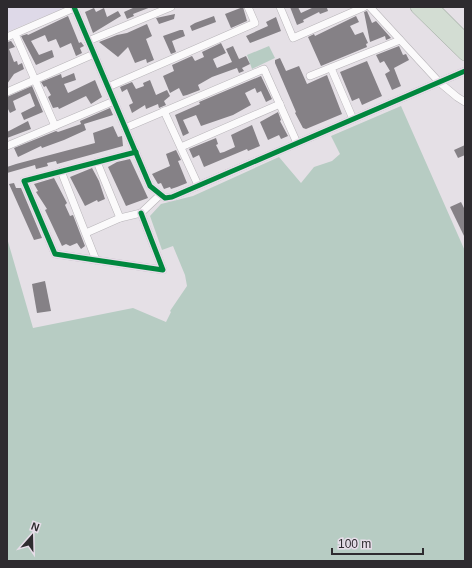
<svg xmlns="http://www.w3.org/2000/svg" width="472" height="568" font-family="Arial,sans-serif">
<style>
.education{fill:#ded9e8}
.green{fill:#b7ccc3}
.building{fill:#858186}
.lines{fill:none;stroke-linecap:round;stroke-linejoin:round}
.street-casing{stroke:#b8b5b9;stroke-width:8}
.highway-casing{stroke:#a1aaa2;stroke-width:14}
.street{stroke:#fbfafb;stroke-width:7}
.highway{stroke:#d3ddd3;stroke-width:13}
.cycleway-casing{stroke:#e7dde9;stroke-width:8}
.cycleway{stroke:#00873e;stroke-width:5}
</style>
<rect width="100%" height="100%" fill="#e5e0e6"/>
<polygon class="education" points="7,7 67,7 7,32"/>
<g class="green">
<polygon points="269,46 275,58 252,69 247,55"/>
<polygon points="401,106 465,251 465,561 7,561 7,238 33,328 133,308 166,322 171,312 170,311 187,286 185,275 173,246 162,250 150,216 161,204 193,196 279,157 301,183 314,167 332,161 340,154 331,136"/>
</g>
<g class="building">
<polygon points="135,7 151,7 133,14 134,16 127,19 124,12"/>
<polygon points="243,7 247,21 231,28 225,14"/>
<polygon points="290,7 298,7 301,13 314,7 329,7 327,8 328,11 320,14 319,12 303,20 304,22 297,25"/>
<polygon points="94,8 96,12 104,8 107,17 118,11 121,16 93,33 85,12"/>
<polygon points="367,11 372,23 376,21 391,38 386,40 385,36 370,42 364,12"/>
<polygon points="175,14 174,19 159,24 156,18"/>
<polygon points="68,16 79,43 81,42 84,46 80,48 82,53 76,56 71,43 60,48 56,39 48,42 45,35 31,41 39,55 52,50 54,57 36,65 21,36 27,34 28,35"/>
<polygon points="214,16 216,22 192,31 190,26 195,23"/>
<polygon points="356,16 359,22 350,26 355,35 363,32 368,43 366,44 367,47 321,66 308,37 314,34 315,36"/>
<polygon points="276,17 281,31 250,43 246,36 268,26 266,22"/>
<polygon points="147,24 152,36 146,39 154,60 147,63 146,59 135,63 128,47 118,57 99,42 117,35 127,33"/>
<polygon points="180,30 183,30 185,36 172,41 176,52 171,54 163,36"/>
<polygon points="11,41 15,47 9,49 14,62 17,61 18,65 22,63 24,69 14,74 7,84 7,42"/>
<polygon points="221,43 226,53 213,59 217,68 232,62 226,49 233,46 239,59 246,56 250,64 242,68 244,71 239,73 237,68 212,77 198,85 200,90 187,95 183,96 179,88 170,93 163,76 174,71 172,65 192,56 195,61 204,57 202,52"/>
<polygon points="399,46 403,55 406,54 409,60 394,68 401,86 392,90 385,74 390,71 384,61 380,63 376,55"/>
<polygon points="280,58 286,71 299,66 307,84 327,75 342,114 306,129 303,128 295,113 296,112 275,63 275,60"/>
<polygon points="367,61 382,96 362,105 359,98 352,101 340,72"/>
<polygon points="74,73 76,80 64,84 68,93 95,80 102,97 91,104 86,96 59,109 58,107 53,108 48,97 51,95 46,86 44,87 41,82 61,74 62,78"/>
<polygon points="261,76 272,99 266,102 261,91 257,93 255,88 245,93 251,105 233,115 201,126 196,115 183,120 189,133 183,136 175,115 200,104 199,102"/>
<polygon points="150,80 156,95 167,90 170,96 164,101 166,105 159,108 158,104 146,109 145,105 132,113 129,105 133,103 127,89 122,92 120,87 132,82 136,89 144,86 143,83"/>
<polygon points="32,86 43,112 24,120 21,113 35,106 30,93 13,101 16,110 10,113 7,107 7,97"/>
<polygon points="110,108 113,115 84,124 86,130 64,140 42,148 41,146 18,157 14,148 56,131 58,132 81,124 80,121"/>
<polygon points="278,112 281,120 280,121 288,136 281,139 279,135 268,140 260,122"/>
<polygon points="28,121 31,129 7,138 7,132"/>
<polygon points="252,125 260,146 248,151 247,149 204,167 199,155 193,158 189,149 216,138 218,144 216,145 220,153 224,152 235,147 231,135"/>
<polygon points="113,126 118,137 122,136 123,146 57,164 56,161 47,163 48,166 36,169 35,165 7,173 7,167 16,164 95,143 93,133"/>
<polygon points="465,145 465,155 458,158 454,150"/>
<polygon points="176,150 181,160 178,161 187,183 177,187 171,189 170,187 164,189 161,183 158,184 152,174 170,166 166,154"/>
<polygon points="130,159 148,198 126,206 108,167 117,162"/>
<polygon points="92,168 99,181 105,199 98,202 97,200 85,206 70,177"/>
<polygon points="54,178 67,203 65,205 70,216 73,215 85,246 81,249 77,243 70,246 66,244 62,246 45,210 47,209 36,192 38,191 34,184"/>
<polygon points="14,183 16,188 21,188 42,238 34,240 9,184"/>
<polygon points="461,202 465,210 465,238 450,207"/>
<polygon points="45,281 51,311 37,313 32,284"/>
</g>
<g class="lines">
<defs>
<g id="street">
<polyline points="74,7 150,186 165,198 172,197 465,71"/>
<polyline points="280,7 293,38 364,7"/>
<polyline points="370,7 439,82 457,97 465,102"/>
<polyline points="15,34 55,126"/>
<polyline points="7,37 74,8"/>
<polyline points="88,41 171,7"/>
<polyline points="331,68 353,119"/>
<polyline points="310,76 400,40"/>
<polyline points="108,87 255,23 248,7"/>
<polyline points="7,92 94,54"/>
<polyline points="164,111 198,185"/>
<polyline points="125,128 264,69 297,143"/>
<polyline points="7,146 114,101"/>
<polyline points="181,147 280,104"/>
<polyline points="136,152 24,181 55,254 163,270 141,213"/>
<polyline points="97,162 120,218"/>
<polyline points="61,171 96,260"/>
<polyline points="86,233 120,218 141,213 160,195"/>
</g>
<g id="highway">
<polyline points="417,7 465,54"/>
<polyline points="432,7 465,40"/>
</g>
</defs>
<use href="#street" class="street-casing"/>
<use href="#highway" class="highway-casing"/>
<use href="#street" class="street"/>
<use href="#highway" class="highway"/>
<defs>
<g id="cycleway">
<polyline points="74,7 150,186 165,198 172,197 465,71"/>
<polyline points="136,152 24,181 55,254 163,270 141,213"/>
</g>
</defs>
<use href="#cycleway" class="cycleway-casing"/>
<use href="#cycleway" class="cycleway"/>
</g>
<rect width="472" height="568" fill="none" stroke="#2e2b2f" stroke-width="16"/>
<g transform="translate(32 536) rotate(20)" stroke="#e7dde9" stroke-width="3" paint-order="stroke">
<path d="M0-3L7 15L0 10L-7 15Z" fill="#2e2b2f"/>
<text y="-6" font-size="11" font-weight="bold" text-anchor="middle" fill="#2e2b2f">N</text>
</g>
<path d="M332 548v6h91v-6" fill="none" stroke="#2e2b2f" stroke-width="2"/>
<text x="338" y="548" font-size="12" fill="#2e2b2f" stroke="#e7dde9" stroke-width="3" paint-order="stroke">100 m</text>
</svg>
